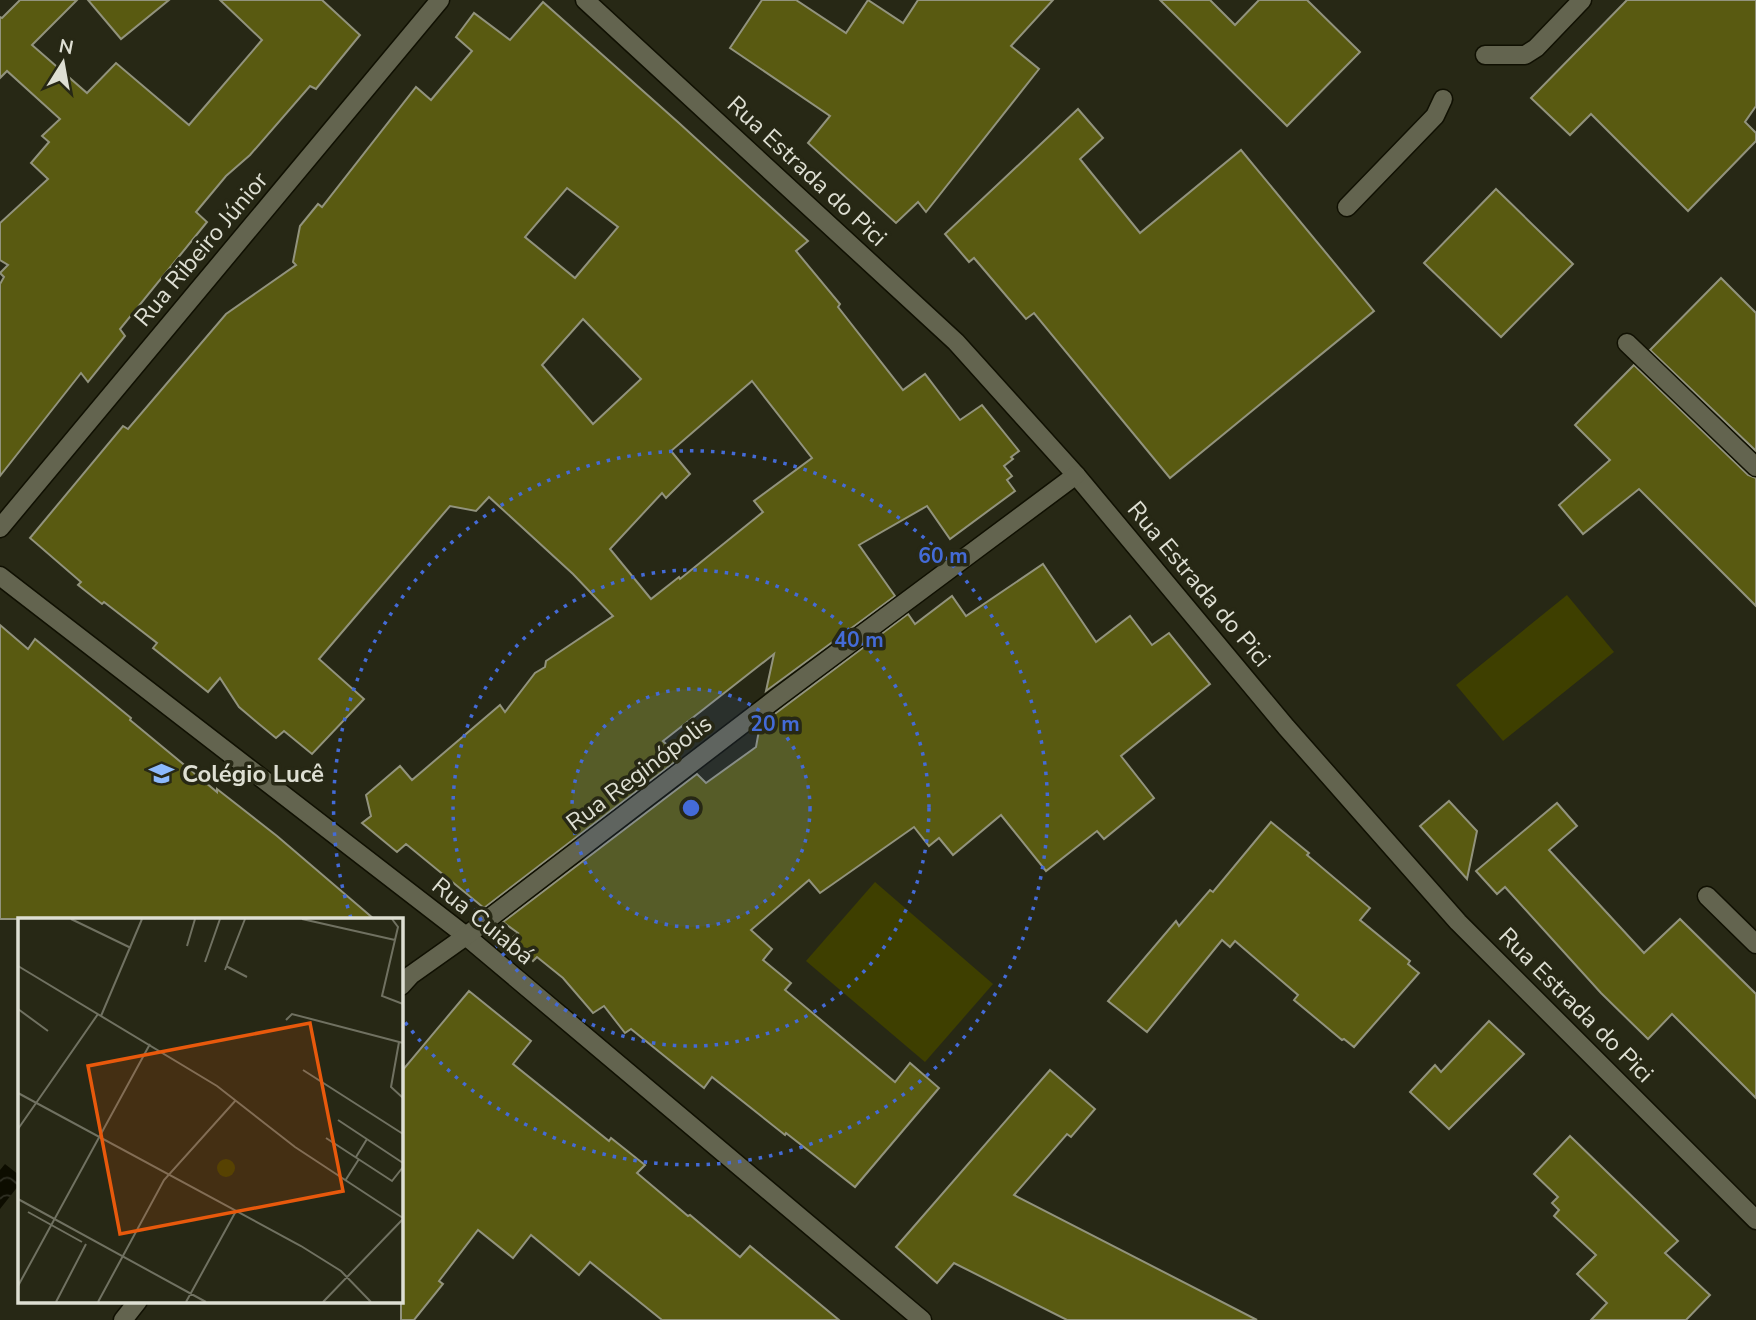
<svg xmlns="http://www.w3.org/2000/svg" width="1756" height="1320" font-family="'Nunito Sans',sans-serif">
<style>
.grass{fill:#3e3f00}
.water{fill:url(#water-waves)}
.building{fill:#595a11;stroke:#92937d;stroke-width:2;fill-rule:evenodd}
.lines{fill:none;stroke-linecap:round;stroke-linejoin:round}
.minor-casing{stroke:#101002;stroke-width:21}
.minor{stroke:#63644f;stroke-width:18}
.ring{fill:none;stroke:#446bd7;stroke-width:3.5;stroke-dasharray:3.5 7}
.labels{text-anchor:middle;dominant-baseline:central;stroke-width:7;stroke-linejoin:round;paint-order:stroke}
.street-label{font-size:24px;fill:#dedfd3;stroke:#272815}
.poi-label{font-size:24px;font-weight:bold;fill:#dedfd3;stroke:#272815;text-anchor:start}
.inset-road{fill:none;stroke:#707161;stroke-width:2}
.view{fill:#e8590c;fill-opacity:0.15;stroke:#e8590c;stroke-width:3.5}
.inset-edge{fill:none;stroke:#dedfd3;stroke-width:3.5}
.centre{fill:#446bd7;stroke:#272815;stroke-width:3.5}
.ring-label{font-size:21px;text-anchor:middle;font-weight:bold;fill:#446bd7;stroke:#272815;stroke-width:7;stroke-linejoin:round;paint-order:stroke}
</style>
<defs>
<pattern id="water-waves" width="16" height="10" patternUnits="userSpaceOnUse" patternTransform="scale(1.75)"><rect width="16" height="10" fill="#0d0d00"/><path d="M0 5q4-4 8 0t8 0" fill="none" stroke="#303024"/></pattern>
</defs>
<rect width="100%" height="100%" fill="#272815"/>
<g class="grass">
<polygon points="1567,595 1614,652 1503,741 1456,685"/>
<polygon points="875,882 993,984 925,1062 806,961"/>
</g>
<polygon class="water" points="5,1164 19,1175 19,1185 0,1209 0,1170"/>
<g class="building">
<polygon points="20,0 77,0 32,45 87,93 116,63 189,125 262,40 220,0 322,0 360,35 316,89 310,86 250,155 226,176 196,212 207,222 120,329 125,336 88,382 81,373 0,476 0,284 4,277 0,273 8,265 0,260 0,223 48,179 31,163 49,142 42,136 60,119 7,71 0,78 0,17 2,18"/>
<polygon points="88,0 169,0 121,39"/>
<polygon points="762,0 796,0 846,33 868,0 903,23 918,0 1053,0 1011,46 1039,69 926,212 918,202 896,223 808,143 830,116 730,48"/>
<polygon points="1160,0 1210,0 1235,25 1259,0 1307,0 1360,52 1287,126"/>
<polygon points="1627,0 1756,0 1756,106 1745,122 1756,133 1756,141 1688,211 1591,114 1570,135 1531,98"/>
<path d="M543,2L679,123L808,241L796,251L840,304L838,307L903,390L925,374L960,420L982,405L1019,451L1011,457L1013,459L1004,466L1012,476L1007,480L1015,491L950,539L927,506L859,545L895,596L766,691L774,654L663,741L680,758L484,908L406,844L397,852L362,823L371,816L366,795L400,766L412,780L500,705L505,712L535,673L545,667L546,661L613,616L573,574L489,497L476,511L450,506L319,659L364,699L312,754L284,731L276,738L259,724L239,707L220,678L208,692L153,648L157,643L104,602L102,604L78,585L81,582L30,538L123,426L128,429L226,314L296,265L293,262L300,226L318,204L322,207L416,87L431,100L472,51L456,37L474,13L510,40ZM567,188L618,227L575,278L525,237ZM583,319L641,379L593,424L542,365ZM752,381L812,458L754,501L763,512L680,579L679,577L651,599L610,549L662,493L666,498L690,474L671,451Z"/>
<polygon points="1078,109 1103,138 1080,159 1140,233 1241,150 1374,311 1170,478 1034,313 1026,319 974,258 969,262 945,234"/>
<polygon points="1496,189 1573,264 1501,337 1424,263"/>
<polygon points="1721,278 1756,313 1756,451 1650,350"/>
<polygon points="1634,365 1748,475 1756,478 1756,606 1639,489 1583,534 1559,505 1610,460 1575,425"/>
<polygon points="1043,564 1096,642 1130,616 1152,645 1169,633 1210,684 1121,756 1154,798 1104,839 1097,831 1046,871 1001,815 953,855 939,838 929,846 914,827 820,893 809,880 751,930 772,949 763,960 791,983 785,990 815,1015 895,1082 910,1063 939,1088 855,1187 786,1133 785,1135 712,1077 704,1088 631,1029 625,1033 604,1006 593,1013 563,978 537,957 533,961 511,939 518,933 503,922 697,774 706,783 756,747 760,725 908,614 915,624 952,596 966,616"/>
<polygon points="0,625 28,649 35,639 131,718 130,720 217,792 217,789 277,836 374,919 0,919"/>
<polygon points="1449,801 1477,831 1467,879 1420,826"/>
<polygon points="1557,803 1577,826 1549,850 1644,953 1680,919 1756,994 1756,1098 1672,1014 1648,1039 1601,993 1505,887 1497,894 1476,871"/>
<polygon points="1271,822 1309,853 1307,855 1370,908 1360,920 1410,961 1408,964 1419,973 1354,1047 1344,1039 1342,1040 1294,1000 1298,995 1235,941 1230,947 1222,940 1147,1032 1108,1001 1176,921 1179,926 1210,890 1213,892"/>
<polygon points="469,991 531,1041 513,1064 609,1141 611,1138 645,1165 637,1173 688,1216 690,1215 740,1257 750,1246 839,1320 662,1320 590,1262 579,1275 531,1235 513,1258 478,1230 439,1281 443,1284 414,1320 401,1320 401,1072"/>
<polygon points="1489,1021 1524,1054 1449,1129 1410,1092 1435,1065 1441,1072"/>
<polygon points="1050,1070 1095,1109 1071,1137 1067,1134 1014,1195 1257,1320 1067,1320 954,1263 937,1283 896,1247"/>
<polygon points="1570,1136 1678,1241 1665,1253 1710,1295 1686,1320 1591,1320 1607,1303 1577,1274 1596,1255 1554,1216 1559,1210 1552,1203 1558,1197 1534,1174"/>
</g>
<g class="lines">
<defs>
<g id="minor">
<polyline points="585,0 956,342 1076,475 1286,727 1458,922 1756,1220"/>
<polyline points="1485,55 1525,55 1536,48 1582,0"/>
<polyline points="1347,207 1435,116 1443,99"/>
<polyline points="1627,343 1756,467"/>
<polyline points="0,528 440,0"/>
<polyline points="0,576 466,936 922,1320"/>
<polyline points="1707,896 1756,944"/>
<polyline points="401,986 411,975 466,936 778,697 1076,475"/>
<polyline points="123,1320 138,1301"/>
</g>
</defs>
<use href="#minor" class="minor-casing"/>
<use href="#minor" class="minor"/>
</g>
<circle cx="691" cy="808" r="119" fill="#446bd7" fill-opacity=".12"/>
<g class="ring">
<circle cx="691" cy="808" r="119"/>
<circle cx="691" cy="808" r="238"/>
<path d="M351 918A357 357 0 1 1 402 1018"/>
</g>
<defs>
<symbol id="school-bare" viewBox="-9 -9 18 18"><path d="M0-5L7-2L0 1L-7-2ZM-4 1L0 2.5L4 1V4Q0 6-4 4Z" fill="#8cb9fc" stroke="#272815" stroke-width="2.5" paint-order="stroke"/></symbol>
</defs>
<g fill-rule="evenodd">
<use href="#school-bare" x="144" y="756" width="35" height="35"/>
</g>
<g class="labels">
<g class="street-label">
<text transform="translate(807 171) rotate(43)">Rua Estrada do Pici</text>
<text transform="translate(201 249) rotate(-50)">Rua Ribeiro Júnior</text>
<text transform="translate(1199 584) rotate(50)">Rua Estrada do Pici</text>
<text transform="translate(639 773) rotate(-37)">Rua Reginópolis</text>
<text transform="translate(483 921) rotate(39)">Rua Cuiabá</text>
<text transform="translate(1576 1005) rotate(45)">Rua Estrada do Pici</text>
</g>
<g class="poi-label">
<text x="182" y="774">Colégio Lucê</text>
</g>
</g>
<g transform="translate(18 918)">
<rect width="385" height="385" fill="#272815"/>
<path d="M199 250a9 9 0 1 1 18 0a9 9 0 1 1-18 0Z" fill="#3e3f00"/>
<path class="inset-road" d="M53,1L113,30M284,1L377,22M374,1L380,9L364,78L385,86M169,28L177,1M187,44L202,1M0,48L199,168L277,229L385,300M208,48L229,59M207,52L227,1M0,91L30,113M83,98L124,1M268,102L274,96L385,125M381,124L373,169L385,180M285,152L385,216M0,175L283,328L323,353L353,384M320,202L385,245M0,211L80,96M308,220L374,263L385,249M338,239L349,221M327,263L341,241M0,281L188,384M10,294L64,324M0,368L132,126M38,384L68,326M80,384L146,262L218,182M168,384L218,293M305,384L385,301"/>
<path class="view" d="M292,105L325,273L102,316L70,148Z"/>
<rect width="385" height="385" class="inset-edge"/>
</g>
<circle cx="691" cy="808" r="10" class="centre"/>
<g class="ring-label">
<text x="943" y="563">60 m</text>
<text x="859" y="647">40 m</text>
<text x="775" y="731">20 m</text>
</g>
<g transform="translate(63 63) rotate(11)" stroke="#272815" stroke-width="5" paint-order="stroke">
<path d="M0-5L12 26L0 18L-12 26Z" fill="#dedfd3"/>
<text y="-10" font-size="19" font-weight="bold" text-anchor="middle" fill="#dedfd3">N</text>
</g>
</svg>
